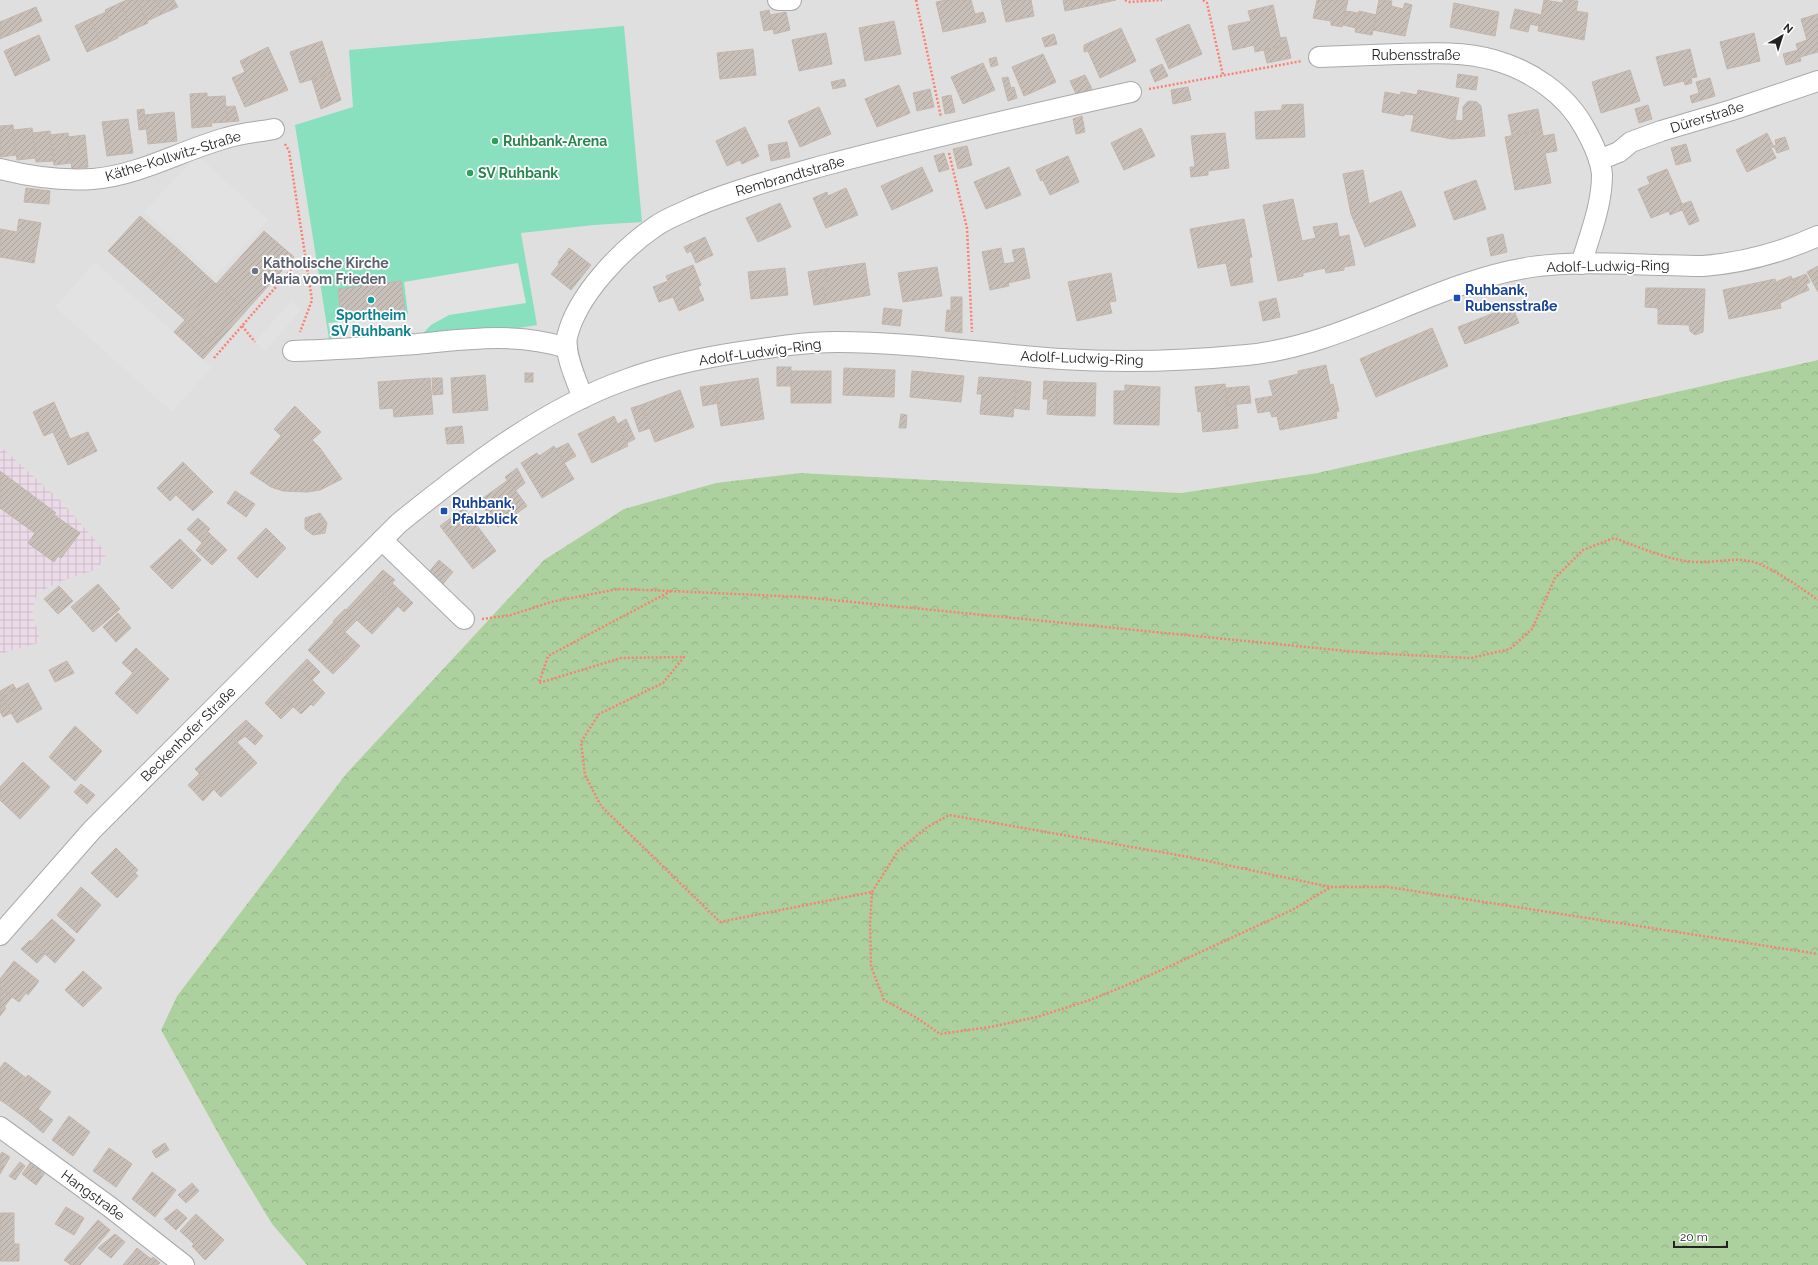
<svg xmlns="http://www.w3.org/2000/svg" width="1818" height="1265" font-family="Raleway,sans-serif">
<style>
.residential{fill:#e0dfdf}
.industrial{fill:url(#industrial-grid)}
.forest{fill:url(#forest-crowns)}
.pitch{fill:#88e0be}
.parking{fill:#e2e2e2}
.building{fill:url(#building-hatch);stroke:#c4b6ab}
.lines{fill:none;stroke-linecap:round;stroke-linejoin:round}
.minor-casing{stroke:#a9a9a9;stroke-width:22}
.path{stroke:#fa8072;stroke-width:2.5;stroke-dasharray:2 2;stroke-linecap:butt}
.minor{stroke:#fff;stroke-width:20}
.leisure-dot{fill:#2e9e5b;stroke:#fff;stroke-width:1.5}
.worship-dot{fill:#6b7280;stroke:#fff;stroke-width:1.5}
.transit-dot{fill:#1a4fb4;stroke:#fff;stroke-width:1.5}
.culture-dot{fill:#0f9aa8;stroke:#fff;stroke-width:1.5}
.labels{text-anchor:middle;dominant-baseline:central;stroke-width:3.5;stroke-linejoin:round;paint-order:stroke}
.street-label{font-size:14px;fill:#222;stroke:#fff}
.leisure-label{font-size:14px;font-weight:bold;fill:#27864d;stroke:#fff;text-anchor:start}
.worship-label{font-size:14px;font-weight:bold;fill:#5b616d;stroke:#fff;text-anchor:start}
.transit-label{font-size:14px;font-weight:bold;fill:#164399;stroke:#fff;text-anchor:start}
.culture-label{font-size:14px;font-weight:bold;fill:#0d838f;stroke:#fff}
</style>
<defs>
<pattern id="industrial-grid" width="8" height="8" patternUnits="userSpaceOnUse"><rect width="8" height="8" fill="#ebdbe8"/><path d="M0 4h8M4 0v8" fill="none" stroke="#c9bcc7"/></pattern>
<pattern id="forest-crowns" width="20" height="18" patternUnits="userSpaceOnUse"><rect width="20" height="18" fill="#add19e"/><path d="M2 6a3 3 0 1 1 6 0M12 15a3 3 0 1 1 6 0" fill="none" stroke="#95b388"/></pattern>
<pattern id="building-hatch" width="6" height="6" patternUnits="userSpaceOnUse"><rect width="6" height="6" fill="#c7bfb8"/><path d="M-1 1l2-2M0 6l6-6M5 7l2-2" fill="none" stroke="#aba49e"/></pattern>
</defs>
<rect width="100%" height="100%" fill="#f2efe9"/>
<polygon class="residential" points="0,0 1818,0 1818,360 1317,473 1181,493 801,473 346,774 177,996 161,1030 229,1153 272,1224 307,1265 0,1265"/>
<polygon class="industrial" points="0,446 63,503 107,554 97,569 59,582 37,593 32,614 41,642 0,654"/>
<polygon class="forest" points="1818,360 1818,1265 307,1265 272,1224 229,1153 161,1030 177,996 346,774 544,560 624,509 716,483 801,473 1181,493 1317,473"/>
<polygon class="pitch" points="624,26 642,222 594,225 521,233 537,325 495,332 330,345 295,125 353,107 349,50"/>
<g class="parking">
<polygon points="197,155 268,220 215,277 144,212"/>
<polygon points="95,262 212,367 172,412 55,307"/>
<polygon points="518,263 526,303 449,315 431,325 419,337 333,345 328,323 408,314 404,282"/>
<polygon points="291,301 301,310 265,351 255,342"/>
</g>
<g class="building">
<polygon points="127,0 137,0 148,23 132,30 120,3"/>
<polygon points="137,0 156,0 162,14 147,21"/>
<polygon points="156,0 174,0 178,7 162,14"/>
<polygon points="946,0 971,0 975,14 983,12 986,22 943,32 936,2"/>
<polygon points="1001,0 1031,0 1034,16 1006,22"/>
<polygon points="1063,0 1097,0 1098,4 1065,11"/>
<polygon points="1097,0 1116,0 1098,4"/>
<polygon points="1317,0 1348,0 1342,27 1331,25 1331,21 1313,18"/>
<polygon points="1379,0 1392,1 1391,6 1403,9 1405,3 1412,5 1405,36 1373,30"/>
<polygon points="1544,0 1563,3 1563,0 1578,1 1576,11 1588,13 1584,40 1538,31"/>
<polygon points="120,3 132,30 117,37 105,10"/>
<polygon points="1454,3 1499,12 1495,36 1450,27"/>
<polygon points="1273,5 1282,46 1255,52 1254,45 1233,50 1228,26 1251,21 1248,11"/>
<polygon points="36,7 42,21 0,39 0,22"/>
<polygon points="1515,9 1533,13 1528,32 1510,28"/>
<polygon points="769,10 773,29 764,31 760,12"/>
<polygon points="1346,11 1359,13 1356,28 1343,25"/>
<polygon points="1359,11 1376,15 1372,35 1355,32"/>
<polygon points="106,12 118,38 102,45 90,19"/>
<polygon points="786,12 790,30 774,34 770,15"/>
<polygon points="1533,13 1541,15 1539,26 1530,24"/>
<polygon points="1818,14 1818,52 1800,57 1796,44 1807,40 1801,19"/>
<polygon points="90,19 102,45 87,52 75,26"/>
<polygon points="894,21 901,54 865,61 859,28"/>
<polygon points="1189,24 1202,54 1169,69 1156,39"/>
<polygon points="1121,28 1136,61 1100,78 1088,51 1084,52 1084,45"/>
<polygon points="826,33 832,64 799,71 792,40"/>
<polygon points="1754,33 1760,61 1727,69 1720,42"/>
<polygon points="1054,34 1057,44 1045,47 1042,38"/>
<polygon points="39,35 50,60 15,76 4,51"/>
<polygon points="1286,37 1291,58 1267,63 1264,50 1282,46 1280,38"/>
<polygon points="322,41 332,73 300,83 290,52"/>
<polygon points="268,47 288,90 245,107 232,78 245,72 240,61"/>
<polygon points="753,49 756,75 720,79 717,53"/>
<polygon points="1690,49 1697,77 1691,78 1692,83 1685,85 1684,81 1664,86 1656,57"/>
<polygon points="1798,50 1801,61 1786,65 1783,54"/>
<polygon points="1043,54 1056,82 1024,96 1012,67"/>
<polygon points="996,57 998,65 991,67 989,59"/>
<polygon points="983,63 995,90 963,104 951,77"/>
<polygon points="1162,64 1168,76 1155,82 1150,70"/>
<polygon points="1630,70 1640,101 1601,113 1592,82"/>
<polygon points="332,73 341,100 321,109 312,80"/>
<polygon points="1458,74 1478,77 1476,90 1456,87"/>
<polygon points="1085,75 1092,89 1077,96 1070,81"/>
<polygon points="1008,77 1011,88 1014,87 1017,98 1008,101 1002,78"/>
<polygon points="1710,78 1715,96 1692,103 1690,96 1699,93 1696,82"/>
<polygon points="844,79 846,86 833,89 831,82"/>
<polygon points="899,85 910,113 877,127 865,99"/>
<polygon points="1188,87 1191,100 1173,104 1171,90"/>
<polygon points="930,89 934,107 917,111 913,93"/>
<polygon points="1418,90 1459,98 1452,139 1411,131 1414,115 1404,114 1404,116 1382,112 1385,92 1400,95 1401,92 1417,95"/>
<polygon points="207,93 207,97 225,96 227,122 211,123 212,126 192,128 190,94"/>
<polygon points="951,95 955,112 945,114 942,97"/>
<polygon points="1470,101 1477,102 1481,106 1485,136 1452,139 1455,120 1463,121 1463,107 1467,102"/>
<polygon points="1303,104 1305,137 1256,139 1255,112 1282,110 1282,105"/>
<polygon points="1648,105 1652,119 1639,123 1635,109"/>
<polygon points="235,106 239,121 227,122 226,107"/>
<polygon points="819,107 831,134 800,147 788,121"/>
<polygon points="144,109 146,129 139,130 137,110"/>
<polygon points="1538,109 1542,130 1512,135 1508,115"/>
<polygon points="174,112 177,141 148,144 145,115"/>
<polygon points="1082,116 1085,132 1076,134 1073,119"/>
<polygon points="128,119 133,153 107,156 102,122"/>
<polygon points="13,125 16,155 0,157 0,126"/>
<polygon points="745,127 759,156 742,164 740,160 727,166 716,141"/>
<polygon points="32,128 36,158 17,160 13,130"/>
<polygon points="1141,128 1155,156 1124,170 1111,143"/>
<polygon points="1542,130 1543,136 1554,134 1557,151 1545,153 1551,183 1515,190 1505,137"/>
<polygon points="50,131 53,161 36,162 33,133"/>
<polygon points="68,133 71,163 54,165 50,135"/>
<polygon points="1225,133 1229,168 1208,171 1208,175 1191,177 1190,167 1195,167 1191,136"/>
<polygon points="1767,133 1774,147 1771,148 1776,158 1747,172 1736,150"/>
<polygon points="85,135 88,167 72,169 68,137"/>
<polygon points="1785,137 1789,149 1777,153 1774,146 1776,145 1775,140"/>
<polygon points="787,142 790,157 771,161 768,145"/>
<polygon points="1686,144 1691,161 1676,165 1671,148"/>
<polygon points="967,146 972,165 958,169 953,149"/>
<polygon points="944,153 949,169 939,172 934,156"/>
<polygon points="1068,156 1079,182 1050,195 1043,180 1041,181 1036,170"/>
<polygon points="922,167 933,191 892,210 881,186"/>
<polygon points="1009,167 1021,195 986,209 974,182"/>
<polygon points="1667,169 1682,204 1680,205 1682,210 1670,215 1669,211 1651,218 1638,189 1650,184 1647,177"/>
<polygon points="1363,170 1369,204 1401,191 1416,226 1365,247 1351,214 1343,174"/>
<polygon points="1476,180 1486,209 1454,220 1444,192"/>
<polygon points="26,188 50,191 49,204 24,202"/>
<polygon points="846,188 858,215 826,228 813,198 827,192 828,196"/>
<polygon points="1293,199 1302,241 1316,238 1313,227 1337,223 1339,237 1349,235 1355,265 1344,267 1344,270 1326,273 1325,268 1303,273 1303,276 1278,281 1263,205"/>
<polygon points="1691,201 1699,221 1689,225 1680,205"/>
<polygon points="780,203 791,227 758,242 746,218"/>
<polygon points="140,216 178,249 146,285 108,251"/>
<polygon points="19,219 41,223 34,263 0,257 0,229 17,232"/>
<polygon points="1244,219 1252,257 1249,258 1253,282 1231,286 1226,263 1198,268 1190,229"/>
<polygon points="264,231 294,257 203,359 174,332 185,320 209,342 241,306 216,284"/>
<polygon points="1503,234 1507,252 1491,256 1487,238"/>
<polygon points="705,237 713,255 696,263 691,251 687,253 684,247"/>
<polygon points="569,248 591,265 571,290 551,274 559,264 558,262"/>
<polygon points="1001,248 1004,264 1015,262 1012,250 1024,248 1030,278 1008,283 1009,286 990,290 982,252"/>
<polygon points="178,249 216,284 185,320 146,285"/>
<polygon points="865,263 870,295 826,303 823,285 827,284 825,269"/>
<polygon points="693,265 701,285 698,287 704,300 679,311 673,297 659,302 653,287 668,281 666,276"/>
<polygon points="1818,266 1818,292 1807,272"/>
<polygon points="937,267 942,296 903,302 898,273"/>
<polygon points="785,268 788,295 751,299 748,272"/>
<polygon points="825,269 827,284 823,285 826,303 814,305 808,272"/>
<polygon points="1111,273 1116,301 1109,302 1112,313 1077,321 1068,282"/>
<polygon points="1806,274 1810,282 1806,284 1809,290 1799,294 1793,279"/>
<polygon points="1791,276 1799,294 1780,303 1776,282"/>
<polygon points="1775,279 1781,308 1729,319 1723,290"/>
<polygon points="401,281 405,311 341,319 338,289"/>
<polygon points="216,284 241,306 209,342 185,320"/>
<polygon points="1646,288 1658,288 1658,308 1645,307"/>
<polygon points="1658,288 1705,289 1703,332 1695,335 1690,331 1689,325 1658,324"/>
<polygon points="951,297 962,297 962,312 951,311"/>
<polygon points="1276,298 1280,317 1263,321 1259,302"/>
<polygon points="1512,306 1519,323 1465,344 1458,327"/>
<polygon points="884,308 902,310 900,326 882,324"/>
<polygon points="947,310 962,312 962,333 945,331"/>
<polygon points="1432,328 1448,366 1376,397 1360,359"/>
<polygon points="1326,365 1330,385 1333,384 1339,411 1336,412 1337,418 1280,430 1277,416 1272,417 1270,411 1258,413 1255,399 1273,396 1269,381 1298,374 1298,371"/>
<rect x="777" y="367" width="14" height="19"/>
<polygon points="844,368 895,370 894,397 843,395"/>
<rect x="791" y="371" width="40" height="32"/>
<polygon points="912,371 964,376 961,402 910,397"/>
<rect x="525" y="373" width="8" height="9"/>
<polygon points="485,375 488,410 453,413 451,378"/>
<polygon points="979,377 1017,380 1013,417 980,414 982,394 977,394"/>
<polygon points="430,378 433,414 394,417 393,408 380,409 378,382"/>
<polygon points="432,378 442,378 443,394 433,395"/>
<polygon points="758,378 764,419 721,426 714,385"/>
<polygon points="1017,380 1031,382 1029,410 1014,408"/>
<polygon points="1044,381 1057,382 1056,415 1047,414 1048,399 1043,399"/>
<polygon points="1057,382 1096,383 1095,416 1056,415"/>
<polygon points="1225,384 1227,405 1236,405 1238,428 1203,432 1201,411 1198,412 1195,387"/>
<polygon points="714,385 718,403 703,406 700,387"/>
<polygon points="1125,385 1160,387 1159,425 1114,424 1114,391 1125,391"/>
<polygon points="1249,386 1251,403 1227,405 1226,388"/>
<polygon points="680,390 694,427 655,442 641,405"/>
<polygon points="54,402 70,439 88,432 97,451 68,465 53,432 44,436 33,412"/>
<polygon points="641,405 650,428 639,432 631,408"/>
<polygon points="295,406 321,432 312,440 320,448 342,479 320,490 307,492 283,491 271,487 250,473 281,436 274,429"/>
<polygon points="901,414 907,415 906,428 899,428"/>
<polygon points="614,416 628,446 592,463 578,434"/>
<polygon points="626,419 635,439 627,443 618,424"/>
<polygon points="462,426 464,443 447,444 445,428"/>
<polygon points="568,443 576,456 564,463 556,449"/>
<polygon points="554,446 574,479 542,498 521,463 537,453 539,456"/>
<polygon points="183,462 213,492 193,511 176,495 170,501 157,488"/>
<polygon points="517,468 525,483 515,491 505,477"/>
<polygon points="0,471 56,513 54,515 80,533 61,558 58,556 54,562 28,543 35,533 0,508"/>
<polygon points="508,480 527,506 498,527 479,501"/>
<polygon points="235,491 255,504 246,517 227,503"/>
<polygon points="464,508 496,551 473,569 440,526"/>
<polygon points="320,513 327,523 325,533 313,535 305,529 305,518"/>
<polygon points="198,518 210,529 199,540 187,529"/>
<polygon points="266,528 286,548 257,578 237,558"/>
<polygon points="207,531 227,550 212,565 196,550 202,543 199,540"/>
<polygon points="180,539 201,560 172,589 150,567"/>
<polygon points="439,560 453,572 442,585 428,573"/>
<polygon points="383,570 395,580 392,583 413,603 404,612 372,582"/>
<polygon points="372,582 398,606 385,620 359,596"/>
<polygon points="98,584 120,609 93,632 71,607"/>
<polygon points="59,586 73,601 58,614 44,599"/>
<polygon points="359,596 385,620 372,634 346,610"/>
<polygon points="345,609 357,620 345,632 333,621"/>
<polygon points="118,613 131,628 116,642 103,627"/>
<polygon points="334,622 360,646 347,660 321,636"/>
<polygon points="321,636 347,660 333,674 308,650"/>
<polygon points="136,648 169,679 137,714 115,693 133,673 122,663"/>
<polygon points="307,659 320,672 312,680 299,667"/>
<polygon points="67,661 74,673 55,682 49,670"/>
<polygon points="299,667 325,693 313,706 311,704 301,714 276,691"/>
<polygon points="28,683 42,709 17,723 2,697"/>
<polygon points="13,684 16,689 2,697 11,713 3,717 0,711 0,691"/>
<polygon points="276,691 293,707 281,719 265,703"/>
<polygon points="246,720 263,736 255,745 245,736 237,742 230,735"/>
<polygon points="75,726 102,751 75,781 49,757"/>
<polygon points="230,735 257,763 221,797 195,769"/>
<polygon points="23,762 50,787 20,819 0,800 0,787"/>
<polygon points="199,774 214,789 203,801 188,785"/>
<polygon points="81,784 95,795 87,804 74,792"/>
<polygon points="116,848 138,870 135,873 138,876 117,898 91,873"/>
<polygon points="81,887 101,905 83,926 63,908"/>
<polygon points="63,908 83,926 77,933 57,915"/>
<polygon points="52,919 75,940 55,963 31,941"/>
<polygon points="30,940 45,954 37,963 21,949"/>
<polygon points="14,961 39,981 28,995 26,993 19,1002 0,988 0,979"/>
<polygon points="83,971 102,988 83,1007 65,990"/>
<polygon points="0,988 12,997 4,1007 0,1003"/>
<polygon points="0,1003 6,1008 0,1016"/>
<polygon points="5,1062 26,1078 6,1104 0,1100 0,1068"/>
<polygon points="28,1075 51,1092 29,1121 6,1104"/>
<polygon points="38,1109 53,1120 43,1133 29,1121"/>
<polygon points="69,1116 90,1132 73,1156 52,1140"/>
<polygon points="165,1143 169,1150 156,1158 152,1151"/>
<polygon points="109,1148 132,1164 116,1187 93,1171"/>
<polygon points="2,1152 10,1157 0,1174 0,1155"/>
<polygon points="33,1159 47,1170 36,1185 22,1174"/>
<polygon points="20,1162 25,1166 15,1180 9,1176"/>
<polygon points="152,1172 176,1190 155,1217 132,1199"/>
<polygon points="192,1183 199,1191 186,1203 178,1195"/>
<polygon points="66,1207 84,1218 74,1235 55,1224"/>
<polygon points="177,1209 187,1218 176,1230 164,1219"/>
<polygon points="0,1213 14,1213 14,1244 19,1244 19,1261 0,1261"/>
<polygon points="196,1214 224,1240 205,1260 192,1246 194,1244 180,1231"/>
<polygon points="98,1220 110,1230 80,1265 71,1265 64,1260"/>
<polygon points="115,1234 125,1242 111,1258 98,1248"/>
<polygon points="137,1248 151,1259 153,1257 160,1263 157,1265 123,1265"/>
</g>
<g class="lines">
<defs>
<g id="minor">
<polyline points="778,0 791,0"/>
<path d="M1319,57C1345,56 1371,55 1398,54C1429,53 1463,51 1494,60C1530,70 1566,94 1584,127C1592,141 1601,159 1602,175C1602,205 1590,235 1581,264"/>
<polyline points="1599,160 1619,152 1631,142 1661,131 1732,110 1818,81"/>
<path d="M0,169C31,177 62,181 93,179C140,175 182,150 226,138C242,133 259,132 274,129"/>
<path d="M293,351C334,350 375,347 417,344C468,339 517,332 567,348"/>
<path d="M583,398C577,382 564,354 567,337C577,295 622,249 656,226C667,218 682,213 694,207C735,190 779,178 822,166C925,139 1028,115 1131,92"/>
<polyline points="382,540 464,619"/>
<path d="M0,935L92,830L399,523C466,469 543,409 625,380C663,366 701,358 741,352C773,347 805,342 837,342C912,342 986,354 1061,359C1123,363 1185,361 1247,355C1347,345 1433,282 1531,267C1573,261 1616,264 1658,265C1673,265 1688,266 1703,266C1743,263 1782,252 1818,236"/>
<polyline points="0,1127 110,1207 184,1265"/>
</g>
</defs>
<use href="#minor" class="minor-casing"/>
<g class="path">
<polyline points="916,0 941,117"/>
<polyline points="1125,0 1130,2 1162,0"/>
<polyline points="1203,0 1207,3 1223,75"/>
<polyline points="1149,89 1302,61"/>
<polyline points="285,144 289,151 312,300 300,332"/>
<polyline points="949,153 967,228 972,332"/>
<polyline points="242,326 255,342"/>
<polyline points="214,358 295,265 306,260"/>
<polyline points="671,591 548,656 539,683 621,658 684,657 663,683 599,714 581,742 585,775 601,806 720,922 872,892 870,924 871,966 884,1000 917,1018 940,1034 990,1027 1037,1017 1090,1000 1144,978 1292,910 1331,887 1388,887 1818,954"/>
<path d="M482,619L511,615L551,602L618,589L671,591L802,597L1367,653L1471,658L1510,649L1532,629L1555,578L1583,550L1614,538C1639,547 1670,561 1696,562C1717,563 1737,556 1757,563C1777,571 1801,588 1818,600"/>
<polyline points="872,892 898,851 926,828 949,815 1189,857 1330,887"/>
</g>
<use href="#minor" class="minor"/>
</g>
<g class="leisure-dot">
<circle cx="495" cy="141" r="4"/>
<circle cx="470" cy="173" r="4"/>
</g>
<circle class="worship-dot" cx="255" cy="271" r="4"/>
<g class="transit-dot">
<rect x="1453" y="294" width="8" height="8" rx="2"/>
<rect x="440" y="507" width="8" height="8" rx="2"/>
</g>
<circle class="culture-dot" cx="371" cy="300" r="4"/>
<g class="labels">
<g class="street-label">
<text x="1416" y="55">Rubensstraße</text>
<text transform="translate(1707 117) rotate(-17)">Dürerstraße</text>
<text transform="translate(173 156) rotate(-17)">Käthe-Kollwitz-Straße</text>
<text transform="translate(790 176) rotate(-16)">Rembrandtstraße</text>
<text transform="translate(1608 266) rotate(-1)">Adolf-Ludwig-Ring</text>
<text transform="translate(760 352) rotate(-8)">Adolf-Ludwig-Ring</text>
<text transform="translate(1082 358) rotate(2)">Adolf-Ludwig-Ring</text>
<text transform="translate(188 734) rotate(-45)">Beckenhofer Straße</text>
<text transform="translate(93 1195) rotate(36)">Hangstraße</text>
</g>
<g class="leisure-label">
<text x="503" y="141">Ruhbank-Arena</text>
<text x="478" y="173">SV Ruhbank</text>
</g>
<g class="worship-label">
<text x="263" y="263">Katholische Kirche<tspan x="263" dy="16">Maria vom Frieden</tspan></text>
</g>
<g class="transit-label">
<text x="1465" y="290">Ruhbank,<tspan x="1465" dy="16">Rubensstraße</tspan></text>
<text x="452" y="503">Ruhbank,<tspan x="452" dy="16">Pfalzblick</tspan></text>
</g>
<g class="culture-label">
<text x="371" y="315">Sportheim<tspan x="371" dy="16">SV Ruhbank</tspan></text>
</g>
</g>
<g transform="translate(1782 36) rotate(39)" stroke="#ffffff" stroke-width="3" paint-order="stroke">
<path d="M0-3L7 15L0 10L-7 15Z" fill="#222222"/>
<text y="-6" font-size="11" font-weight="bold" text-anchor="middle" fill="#222222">N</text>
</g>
<path d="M1674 1241v6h53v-6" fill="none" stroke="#222222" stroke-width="2"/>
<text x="1680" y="1241" font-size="12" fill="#222222" stroke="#ffffff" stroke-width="3" paint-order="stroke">20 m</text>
</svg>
